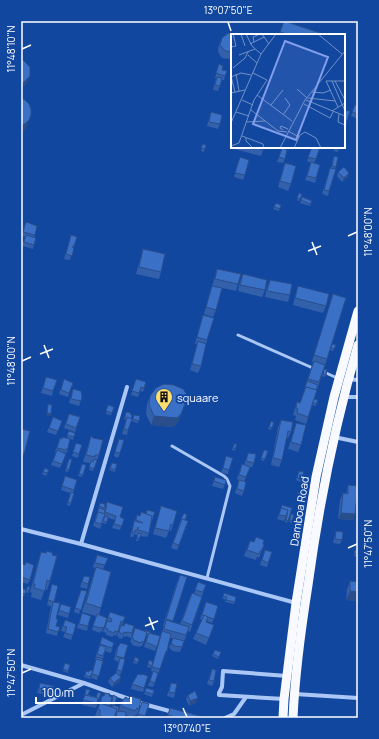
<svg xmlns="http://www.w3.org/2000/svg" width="379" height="739" font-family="Manrope,sans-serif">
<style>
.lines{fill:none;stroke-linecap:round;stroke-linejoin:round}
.service{stroke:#abc7f5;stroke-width:3}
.minor{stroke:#abc7f5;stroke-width:4}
.primary{stroke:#f8faff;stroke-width:9}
.wall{fill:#3360ab}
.shaded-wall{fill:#294e8b}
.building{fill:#3b70c7;stroke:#294e8b}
.ticks{fill:none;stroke:#fff;stroke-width:1.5}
.labels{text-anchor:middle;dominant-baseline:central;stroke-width:4;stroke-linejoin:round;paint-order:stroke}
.poi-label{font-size:11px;fill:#fff;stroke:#1247a0;text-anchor:start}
.street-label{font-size:11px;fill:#fff;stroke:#1247a0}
.inset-road{fill:none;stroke:#7191c6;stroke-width:1}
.view{fill:#839eea;fill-opacity:0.15;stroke:#839eea;stroke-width:2}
.inset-edge{fill:none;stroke:#fff;stroke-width:2}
.neatline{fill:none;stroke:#fff;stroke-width:1.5}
.ticks-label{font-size:10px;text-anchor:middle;fill:#fff}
</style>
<rect width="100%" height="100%" fill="#1247a0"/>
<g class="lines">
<g class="service">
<polyline points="238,335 315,369"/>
<polyline points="324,372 337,378"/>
<polyline points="172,446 224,476 227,479 230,486 207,578"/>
</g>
<g class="minor">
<polyline points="348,379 358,380"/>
<polyline points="343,397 358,397"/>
<polyline points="334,437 358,442"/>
<polyline points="21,529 81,544 296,603"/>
<polyline points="81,544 127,387"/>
<polyline points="21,665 84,683 129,699"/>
<polyline points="295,694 358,698"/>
<polyline points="284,699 219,695 219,693 222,687 223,671 287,676"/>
<polyline points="136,702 173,712"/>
<polyline points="21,715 84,683"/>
<polyline points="225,718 234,714 246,697"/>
</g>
<g class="primary">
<polyline points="283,718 284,699 296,603 316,477 334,397 358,311"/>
<path d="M293,718C295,674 301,629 308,585C319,504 335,424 358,345"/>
</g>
</g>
<g class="wall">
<polygon points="284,21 326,35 279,35"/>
<polygon points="232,35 232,57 230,59 222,58 218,52 219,44 222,38"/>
<polygon points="219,64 225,76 224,80 222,80 218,91 213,90 216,78 215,78"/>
<polygon points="355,105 358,106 358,119 351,116"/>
<polygon points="350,111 346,125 344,124 344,114"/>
<polygon points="211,112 220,124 218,129 207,126"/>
<polygon points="232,143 232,147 264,147 261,156 231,148"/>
<polygon points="203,144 206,145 204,152 201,151"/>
<polygon points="312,147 316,159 314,163 320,165 315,183 305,180 311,163 307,161"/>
<polygon points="335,147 339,147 338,152 334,151"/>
<polygon points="282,148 285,159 283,163 277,162"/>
<polygon points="240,157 245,175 243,180 234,177"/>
<polygon points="338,157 335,169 331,168 333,158"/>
<polygon points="285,163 291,184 288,191 278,187"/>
<polygon points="330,168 329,191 328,196 322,194"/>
<polygon points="338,172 348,177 342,182 337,176"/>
<polygon points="302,194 299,201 297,200 297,198"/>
<polygon points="302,197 312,201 310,206 300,203"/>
<polygon points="276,203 281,205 279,211 273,209"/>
<polygon points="26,222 37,226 34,238 34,245 33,249 22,246 25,237 22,236"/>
<polygon points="71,235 77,237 70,260 64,259"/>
<polygon points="143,249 161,272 159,279 136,274 141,256"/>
<polygon points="217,269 238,284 236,291 218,287 216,310 213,317 204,314"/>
<polygon points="243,274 265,290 262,297 238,291 240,281"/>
<polygon points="270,280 290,295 288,302 265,297 267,287"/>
<polygon points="298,286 326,306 323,313 293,305"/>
<polygon points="333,294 331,346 334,349 333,351 330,350 306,424 295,420 296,416 293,415 297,402 300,403 313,362 312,361"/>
<polygon points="203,315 207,340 201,366 198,373 190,370 197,344 195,344"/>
<polygon points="324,369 327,370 325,377 322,376"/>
<polygon points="46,377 53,391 52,396 41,393"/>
<polygon points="64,379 73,383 68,397 59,394"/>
<polygon points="136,379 146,382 143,392 140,391 138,397 131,395"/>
<polygon points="73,389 82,397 79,406 69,403"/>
<polygon points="150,396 185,405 178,422 173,427 151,425 146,414 147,404"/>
<polygon points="314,399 318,400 316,406 312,405"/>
<polygon points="108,405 114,407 111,415 106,414"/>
<polygon points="126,412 130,414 128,430 127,435 122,434 126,420 124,419"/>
<polygon points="69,414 80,417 75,432 64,428"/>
<polygon points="134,415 140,416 138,423 132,421"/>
<polygon points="53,417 62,421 56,435 47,432"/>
<polygon points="281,420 291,432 288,438 286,438 282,460 279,467 271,465 278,427"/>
<polygon points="271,421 274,423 271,430 268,429"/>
<polygon points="296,423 301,445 298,452 288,449"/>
<polygon points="21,429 24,454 21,461"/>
<polygon points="69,431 75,433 73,440 67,437"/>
<polygon points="91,436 99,455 93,471 89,470 91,463 83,462"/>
<polygon points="60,438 68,448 67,453 65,452 65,453 66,454 60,468 51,465 56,453 55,452"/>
<polygon points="119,439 120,453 118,458 114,456"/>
<polygon points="76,443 79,454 78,458 72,456"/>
<polygon points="237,444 235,451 232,450 233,446"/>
<polygon points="264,450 268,451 264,461 261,460"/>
<polygon points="248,453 254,463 252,467 250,467 244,482 237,479 242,464 244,465"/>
<polygon points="226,456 229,470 228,474 221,473"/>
<polygon points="69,459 69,470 68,472 65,471"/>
<polygon points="112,463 117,464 115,472 109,470"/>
<polygon points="82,464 86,465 82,477 78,476"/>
<polygon points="45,468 48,472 46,476 42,474"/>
<polygon points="299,471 304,472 301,482 296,480"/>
<polygon points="65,476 77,480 73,493 74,493 70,506 67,505 70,493 61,490"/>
<polygon points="215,477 226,480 223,489 212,486"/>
<polygon points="239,480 244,491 242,496 235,493"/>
<polygon points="348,485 355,514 353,520 338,519 340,500 343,493 346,494"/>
<polygon points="298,492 303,493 301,499 296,498"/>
<polygon points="358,497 358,513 356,513"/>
<polygon points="107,502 120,517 124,519 120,530 112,528 115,520 108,518 106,524 102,523 104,517 100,529 93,526 100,503 105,504 104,510"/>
<polygon points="282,505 292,508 287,523 285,522 287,514 284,521 277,519"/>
<polygon points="161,506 173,525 171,531 169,531 166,538 153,534"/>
<polygon points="155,512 153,519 152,519 149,533 147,537 140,536 138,541 136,541 138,535 136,535 136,532 136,535 134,534 133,537 130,537 133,526 137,515 140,516"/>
<polygon points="291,514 292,521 292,523 289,522"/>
<polygon points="181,519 188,521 177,550 171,548"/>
<polygon points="336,531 342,540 340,544 333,543"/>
<polygon points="250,541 264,545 259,558 257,557 256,560 244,556"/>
<polygon points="265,550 272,552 267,567 260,565"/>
<polygon points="355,550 358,550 358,557 354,556"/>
<polygon points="41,552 52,555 50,581 47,590 45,589 41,600 31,597 32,593 30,592 38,561"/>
<polygon points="97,555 108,558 103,569 101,608 99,615 107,618 102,632 100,631 100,633 92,630 96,616 82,612 93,576 95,568 93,567"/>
<polygon points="21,568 30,580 28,584 21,582"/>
<polygon points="84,576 88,584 87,589 80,587"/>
<polygon points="187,577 172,622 180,624 192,593 194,594 198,582 206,585 202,596 202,597 190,632 188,631 180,652 172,651 172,650 169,648 173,638 170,638 167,651 165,655 164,655 160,669 153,687 148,686 153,672 151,671 153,662 151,668 147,667 149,660 153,662 161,636 164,626 163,626 177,582"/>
<polygon points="350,581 358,582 358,601 346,600 347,590"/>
<polygon points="52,584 56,626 58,632 57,636 46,633 51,606 47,605"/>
<polygon points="28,586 30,587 28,593 25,592"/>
<polygon points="21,588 26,590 24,596 21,596"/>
<polygon points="81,590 87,591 79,614 74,612"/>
<polygon points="224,593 236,597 234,604 225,602 226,600 222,598"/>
<polygon points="206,602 218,606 212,623 207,621 206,622 214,625 206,645 193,639 202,620 200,619"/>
<polygon points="61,604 71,607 68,618 58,615"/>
<polygon points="110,612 125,617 122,625 134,626 131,638 126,636 125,637 123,636 122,639 118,638 119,637 117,636 120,626 116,636 113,635 113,637 106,635 106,633 103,632"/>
<polygon points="82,613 88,626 87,631 77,628"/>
<polygon points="65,620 76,624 71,640 63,637 65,632 61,631"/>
<polygon points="135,628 160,636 155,651 144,647 147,637 146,636 142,646 140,646 140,647 132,645 132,643 130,642"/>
<polygon points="102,637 114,643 111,653 105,651 97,680 91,678 95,663 96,659 95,659"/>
<polygon points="128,645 124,659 122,671 120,675 118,675 121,677 119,682 112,687 108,682 110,678 116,673 119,662 114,660 116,650 118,646"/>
<polygon points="215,650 221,652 218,659 212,656"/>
<polygon points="135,657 139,659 137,664 133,663"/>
<polygon points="65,663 70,665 68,673 63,671"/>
<polygon points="212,669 214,681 212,686 207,684"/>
<polygon points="86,671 89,672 93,671 90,679 84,677"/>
<polygon points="40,683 53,692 51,696 37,693"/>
<polygon points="171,683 175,693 174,698 167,696"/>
<polygon points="132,684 144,688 143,692 131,689"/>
<polygon points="146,688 154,690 152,697 144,694"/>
<polygon points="86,689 88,695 96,697 101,693 96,708 82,705"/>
<polygon points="105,693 109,696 112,697 110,707 112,707 113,705 111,705 113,695 117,697 115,705 118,711 119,711 120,705 123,699 139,709 137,715 135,715 133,718 126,715 125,718 115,718 116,714 115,713 114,718 97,718 97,716 95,716 102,696 104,696"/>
<polygon points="188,695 196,703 189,706 186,699"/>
<polygon points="142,702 149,704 144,718 137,718"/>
<polygon points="170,708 207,718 167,718"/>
</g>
<g class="shaded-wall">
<polygon points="232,52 232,57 230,59"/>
<polygon points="30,76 27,83 21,89 21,83"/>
<polygon points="31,115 26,129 21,133 21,125"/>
<polygon points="349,173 348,177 342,182 344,178"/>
<polygon points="188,396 178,422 173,427 151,425 154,416"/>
<polygon points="47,413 51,414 51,416 46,416"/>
<polygon points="341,513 355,514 353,520 338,519"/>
<polygon points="350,591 358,592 358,601 346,600"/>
<polygon points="121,677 119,682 112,687 114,683"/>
<polygon points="198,698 196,703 189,706 190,701"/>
</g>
<g class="building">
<polygon points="284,21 326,35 290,35 280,32"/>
<polygon points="228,33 235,35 232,35 232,52 225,51 220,45 222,38"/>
<polygon points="21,60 23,60 30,67 30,76 23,83 21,83"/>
<polygon points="219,64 223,66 222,70 227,71 225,76 216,73"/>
<polygon points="217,77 222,78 220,86 215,85"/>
<polygon points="21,98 25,100 29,104 31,109 31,115 29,120 25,124 21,125"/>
<polygon points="355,105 358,106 358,114 352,112"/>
<polygon points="345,110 350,111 347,121 344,120 344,115"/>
<polygon points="211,112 222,115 220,124 209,122"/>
<polygon points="203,144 206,145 205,149 201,148"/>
<polygon points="254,147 264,147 263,150"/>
<polygon points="312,147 320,147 316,159 308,157"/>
<polygon points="335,147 339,147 339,149 335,148"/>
<polygon points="282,148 287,150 285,159 279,157"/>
<polygon points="334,156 338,157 336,167 332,166"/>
<polygon points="240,157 249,160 245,175 235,173"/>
<polygon points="311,162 320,165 316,178 307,176"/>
<polygon points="285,163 296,166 291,184 280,181"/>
<polygon points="344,167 349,173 344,178 338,172"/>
<polygon points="330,168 336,169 329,191 324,190"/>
<polygon points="299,193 302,194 300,199 297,198"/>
<polygon points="302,197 312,201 310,204 301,200"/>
<polygon points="276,203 281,205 280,209 274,207"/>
<polygon points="26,222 37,226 35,235 23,232"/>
<polygon points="26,235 36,238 34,245 24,242"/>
<polygon points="71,235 77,237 74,246 73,246 72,247 74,248 72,256 66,254"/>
<polygon points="143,249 165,254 161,272 139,267"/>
<polygon points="217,269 241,274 238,284 215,279"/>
<polygon points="243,274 267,280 265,290 240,285"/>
<polygon points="270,280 292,284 290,295 267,291"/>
<polygon points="212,286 222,288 216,310 206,307"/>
<polygon points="298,286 329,294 326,306 295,298"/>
<polygon points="333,294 346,298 327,359 314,355"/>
<polygon points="203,315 214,318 207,340 197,337"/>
<polygon points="198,341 206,344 201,366 192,364"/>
<polygon points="332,344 336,345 334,349 331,348"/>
<polygon points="314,361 325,365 319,382 308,379"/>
<polygon points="324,369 327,370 326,375 323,374"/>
<polygon points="46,377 57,380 53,391 43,388"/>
<polygon points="64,379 73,383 69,393 61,390"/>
<polygon points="136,379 146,382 144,388 141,387 139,393 132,391"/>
<polygon points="307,381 318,385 316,390 306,387 305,388"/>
<polygon points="164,384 174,385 183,389 188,396 181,414 177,418 154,416 149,405 150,396 156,388"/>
<polygon points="306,387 317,390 308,417 297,413 298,409 296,408 297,402 300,403"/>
<polygon points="73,389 81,391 82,397 81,401 71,399"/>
<polygon points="314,399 318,400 316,404 313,403"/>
<polygon points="48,404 52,405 51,414 47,413"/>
<polygon points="108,405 114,407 112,413 106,411"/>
<polygon points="126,412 131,413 130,414 132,415 131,419 125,417"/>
<polygon points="69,414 80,417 76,428 66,424"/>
<polygon points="134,415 140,416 139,421 133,419"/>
<polygon points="53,417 62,421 58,431 49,428"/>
<polygon points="127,417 132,419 128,430 124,429"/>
<polygon points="281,420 293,422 291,432 288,431 282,460 273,458"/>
<polygon points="271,421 274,423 272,428 269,427"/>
<polygon points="296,423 306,425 301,445 291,442"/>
<polygon points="21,429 30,431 24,454 21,453"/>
<polygon points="69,431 75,433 74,437 67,435"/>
<polygon points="91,436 93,438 103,440 99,455 95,455 95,457 86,455"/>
<polygon points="62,437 70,439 68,448 67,448 66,450 57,448 60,438 62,439"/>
<polygon points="119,439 124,440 120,453 115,452"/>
<polygon points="76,443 82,445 79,454 73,452"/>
<polygon points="234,444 237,444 235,449 233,448"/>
<polygon points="57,450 66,454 62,464 53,461"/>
<polygon points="264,450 268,451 265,459 261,458"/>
<polygon points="248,453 256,454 254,463 246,461"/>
<polygon points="226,456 233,458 229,470 223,468"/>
<polygon points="69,459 72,459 69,470 66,469"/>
<polygon points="94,459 97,460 94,469 89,467 91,461 93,462"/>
<polygon points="112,463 117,464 115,470 110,468"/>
<polygon points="82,464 86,465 83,475 79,474"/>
<polygon points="242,464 250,467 246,477 239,475"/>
<polygon points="45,468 49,470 47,473 43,472"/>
<polygon points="299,471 304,472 301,479 297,478"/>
<polygon points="65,476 77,480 74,490 62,486"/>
<polygon points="215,477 226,480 225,485 214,481"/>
<polygon points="239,480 246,482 244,491 237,489"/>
<polygon points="348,485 358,486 355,514 341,513 343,493 348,494"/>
<polygon points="71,492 74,493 71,503 68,502"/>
<polygon points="298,492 303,493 302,497 297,496"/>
<polygon points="107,502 123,507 120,517 124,519 122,526 114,524 116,516 105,512 107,506 106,506"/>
<polygon points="100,503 105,504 104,508 99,506"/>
<polygon points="282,505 292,508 288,521 286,520 288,510 281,508"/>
<polygon points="161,506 177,511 173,525 171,524 169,531 155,528"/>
<polygon points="99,508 105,510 104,514 98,512 97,514"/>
<polygon points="281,508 288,510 286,516 279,515"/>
<polygon points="147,510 155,512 153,517 152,517 152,516 146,514"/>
<polygon points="98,512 105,514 101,524 95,522"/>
<polygon points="141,512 152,516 149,533 138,530 138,527 137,530 135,530 134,533 132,532 134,521 143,523 136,520 137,515 140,516"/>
<polygon points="184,513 187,515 185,520 181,519"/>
<polygon points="291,514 294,515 292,521 290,520"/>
<polygon points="105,516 108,517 107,522 103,521"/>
<polygon points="182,519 188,521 179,545 173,543"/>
<polygon points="336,531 343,532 342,540 335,539"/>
<polygon points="138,533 141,534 139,539 137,538"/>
<polygon points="256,537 264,540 263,544 264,545 261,551 260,551 259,554 247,550 250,541 254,542"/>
<polygon points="265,550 272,552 268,563 262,560"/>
<polygon points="355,550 358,550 358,554 354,553"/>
<polygon points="47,551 53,553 52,555 57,556 50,581 47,580 45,591 34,588 35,584 33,584 41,552 46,553"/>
<polygon points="97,555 108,558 105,565 95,563"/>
<polygon points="26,562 34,565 30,580 21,577 21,568 22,564 25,565"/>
<polygon points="96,567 111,572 101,608 86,603"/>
<polygon points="180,575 187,577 173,621 166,619"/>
<polygon points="84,576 90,577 88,584 82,582"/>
<polygon points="350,581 358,582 358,592 350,591"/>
<polygon points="198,582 206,585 203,592 195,590"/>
<polygon points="52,584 58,586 54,602 48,600"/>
<polygon points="28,586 30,587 29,591 26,590"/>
<polygon points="21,588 26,590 25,594 21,593"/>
<polygon points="81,590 87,591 81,610 75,608"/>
<polygon points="192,593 202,597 192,625 182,621"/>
<polygon points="224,593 236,597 235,602 226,600 227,597 223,596"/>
<polygon points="53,602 60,603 56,619 58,619 56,626 60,627 58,632 48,629"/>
<polygon points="206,602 218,606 214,619 202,615"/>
<polygon points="61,604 71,607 69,614 59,610"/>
<polygon points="110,612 125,617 123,622 121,621 118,632 115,631 114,633 107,630 108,629 105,628 107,621 111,622 112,619 108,617"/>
<polygon points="82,613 91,616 88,626 79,624"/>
<polygon points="97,614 107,618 104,628 102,627 102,628 93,626"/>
<polygon points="204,615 208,617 206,622 214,625 209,638 196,633"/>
<polygon points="65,620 76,624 73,635 65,633 67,627 63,626"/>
<polygon points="166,620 189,627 186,635 164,629"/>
<polygon points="125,623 134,626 132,633 127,632 127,633 124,632 123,634 120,633 120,632 119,632 121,625 124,626"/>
<polygon points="135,628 147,632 144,642 142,641 141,643 133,640 134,639 132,638"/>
<polygon points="144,630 151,632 150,633 149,633 148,634 146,634 147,632 144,631"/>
<polygon points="162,631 171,634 167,651 166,651 160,669 152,667"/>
<polygon points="149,633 160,636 157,647 146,642"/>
<polygon points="102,637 114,643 112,648 100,644"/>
<polygon points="173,638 184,641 182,647 174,646 174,645 171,644"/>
<polygon points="120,643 128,645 124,658 116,656 118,646 119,646"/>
<polygon points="100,645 106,647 103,656 97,654"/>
<polygon points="215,650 221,652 219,657 213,654"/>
<polygon points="96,657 103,659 102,661 96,659 96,661 95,661"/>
<polygon points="135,657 139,659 138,662 134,661"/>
<polygon points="120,658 125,659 122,671 117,670"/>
<polygon points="96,659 103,661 99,676 92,674"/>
<polygon points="149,660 153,662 152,666 148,664"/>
<polygon points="65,663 70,665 68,671 63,669"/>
<polygon points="212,669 216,670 214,681 209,680"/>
<polygon points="89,670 93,671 90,677 85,675 86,671 89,672"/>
<polygon points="153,671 158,673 155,683 150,681"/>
<polygon points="116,673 121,677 114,683 110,678"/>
<polygon points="138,674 141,675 142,674 148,676 144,688 132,684"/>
<polygon points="40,683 54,686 53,692 39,688"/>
<polygon points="171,683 177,684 175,693 169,692"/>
<polygon points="146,688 154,690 153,694 145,692"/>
<polygon points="86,689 90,690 88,695 85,695"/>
<polygon points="195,691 198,698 190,701 188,695"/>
<polygon points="98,692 101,693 99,699 98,699 98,698 96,697"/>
<polygon points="105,693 110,694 109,696 112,697 110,706 100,704 102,696 104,696"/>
<polygon points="85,695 98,698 97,703 83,700"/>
<polygon points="113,695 117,697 115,703 112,702"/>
<polygon points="130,696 141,699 139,709 137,708 135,711 121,706 123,699 125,699 125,697 129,699"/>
<polygon points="142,702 149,704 145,716 138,714"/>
<polygon points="100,703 117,709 114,718 105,718 100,716 100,710 98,709"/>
<polygon points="113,705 119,707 118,712 116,711 117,709 112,707"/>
<polygon points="170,708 207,718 179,718 168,715"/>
<polygon points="117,711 126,712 125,718 116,718"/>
</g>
<path class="ticks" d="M228,22L231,31M22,49L31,45M348,236L357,232M312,242L317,255M308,251L321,246M44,345L49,358M40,354L53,349M22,361L31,357M348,548L357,544M149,617L154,630M145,626L158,621M22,673L31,669M183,708L187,717"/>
<defs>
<symbol id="building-pin" viewBox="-11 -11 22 30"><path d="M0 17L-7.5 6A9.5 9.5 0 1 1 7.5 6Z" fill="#ffde6e" stroke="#1247a0"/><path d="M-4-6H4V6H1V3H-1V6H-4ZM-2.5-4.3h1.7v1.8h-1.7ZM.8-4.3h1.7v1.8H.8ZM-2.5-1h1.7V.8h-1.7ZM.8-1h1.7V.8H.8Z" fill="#111"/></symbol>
</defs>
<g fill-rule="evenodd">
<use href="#building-pin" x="154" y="387" width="20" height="27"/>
</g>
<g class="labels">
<g class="poi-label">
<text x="177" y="397">squaare</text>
</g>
<g class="street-label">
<text transform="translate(299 511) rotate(-81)">Damboa Road</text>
</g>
</g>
<g transform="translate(231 34)">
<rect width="114" height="114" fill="#1247a0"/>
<path class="inset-road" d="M10,0L14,12M15,0L21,12L30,20M31,0L38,10M87,0L111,20M23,8L22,3L29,0M19,10L33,3M0,13L5,12L2,0M8,21L24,15M17,21L26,29M2,34L14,24L17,18M5,40L8,57M0,42L4,58M0,43L10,39L20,41M95,47L107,73M95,47H114M101,47L114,77M104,47L114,66M66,55L76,64M81,58L92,59L100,56M0,59L14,56M26,61L61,87M77,64L104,67M11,66L22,71M75,66L114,82M73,70L99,84L102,78M40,71L52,56M20,76L47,97L56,98M101,77L114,69M5,78L18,82M108,80L107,88L114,91M52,81L59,71L54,64M16,88L34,87M0,89L30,20L45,0M52,96L49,94L50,92L57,95M57,97L68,103M11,102L32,110L33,114M15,104V107L22,114M0,112L8,109L23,66L36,46L22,39M49,114L74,66L114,17M63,114L69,101L74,98L85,104L90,114"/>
<path class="view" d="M54,7L97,23L65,106L22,90Z"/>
<rect width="114" height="114" class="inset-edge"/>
</g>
<rect width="379" height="739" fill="none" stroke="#1247a0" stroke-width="44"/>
<path d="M36 697v6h95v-6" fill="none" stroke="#ffffff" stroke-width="2"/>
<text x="42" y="697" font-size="12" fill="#ffffff" stroke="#1247a0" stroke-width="3" paint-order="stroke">100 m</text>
<rect x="22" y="22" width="335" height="695" class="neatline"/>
<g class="ticks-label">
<text x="228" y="14">13°07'50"E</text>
<text transform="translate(11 49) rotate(-90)" y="4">11°48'10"N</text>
<text transform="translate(368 232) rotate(-90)" y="4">11°48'00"N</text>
<text transform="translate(11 361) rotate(-90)" y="4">11°48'00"N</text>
<text transform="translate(368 544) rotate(-90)" y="4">11°47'50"N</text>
<text transform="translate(11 673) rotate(-90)" y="4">11°47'50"N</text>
<text x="187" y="732">13°07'40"E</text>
</g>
</svg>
